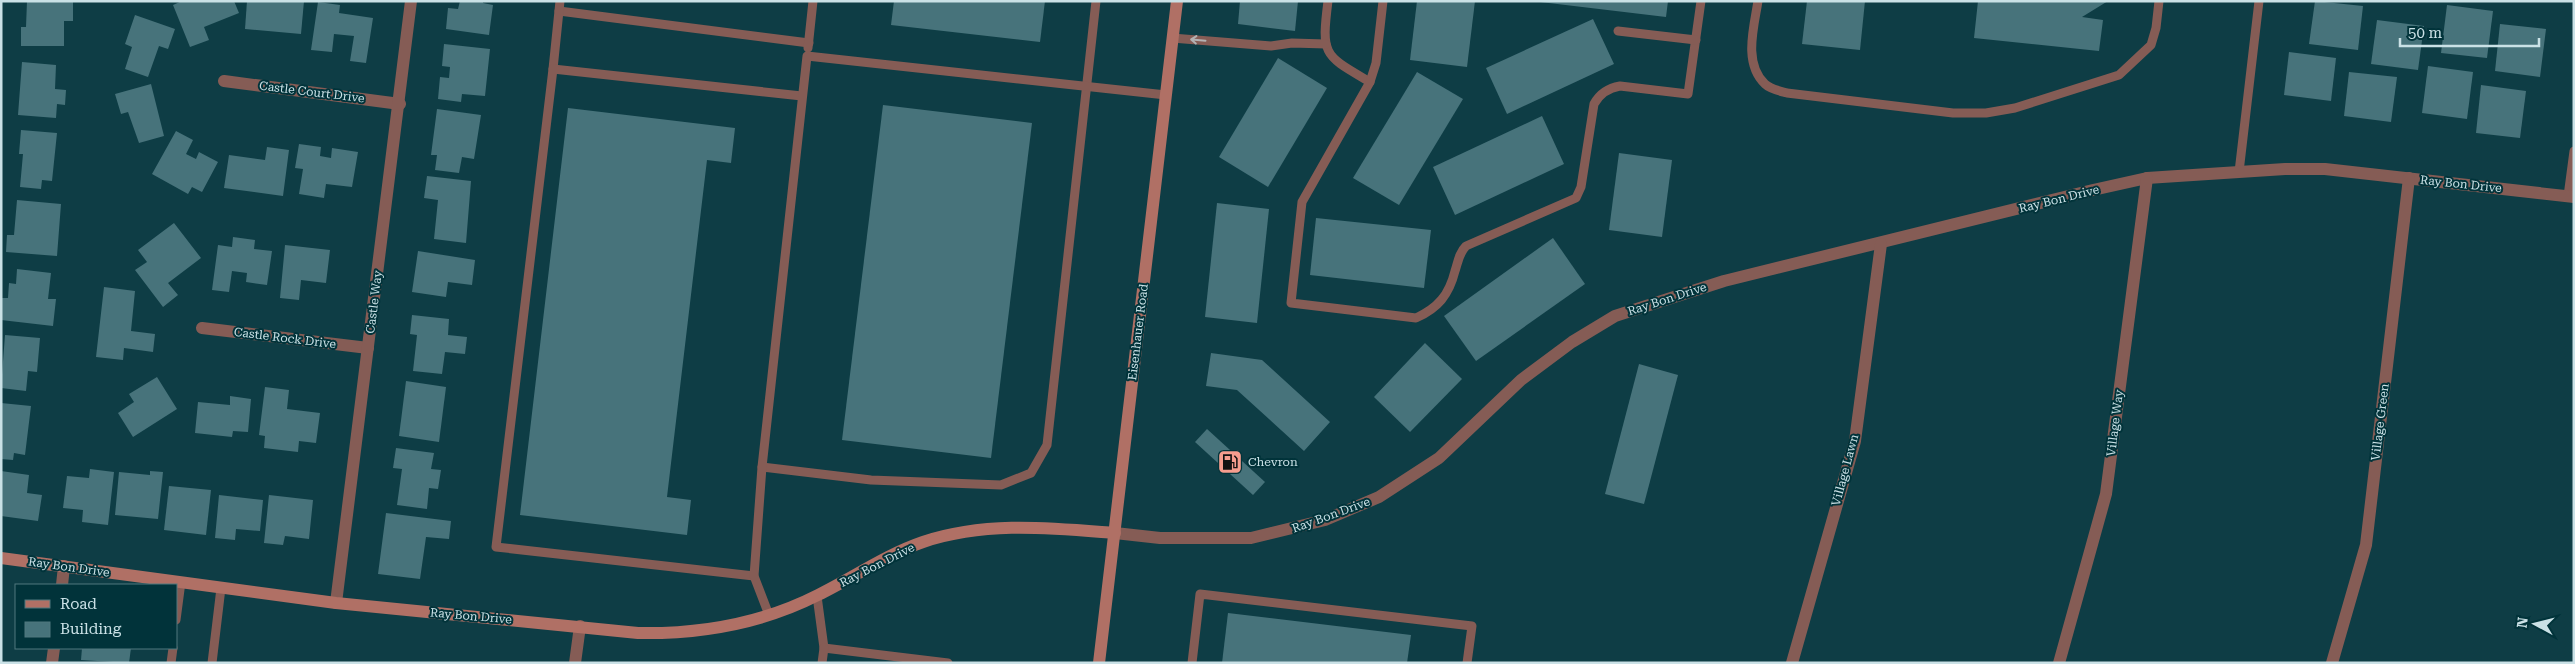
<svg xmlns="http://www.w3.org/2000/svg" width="2575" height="664" font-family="'Roboto Serif',serif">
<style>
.building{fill:#47737b}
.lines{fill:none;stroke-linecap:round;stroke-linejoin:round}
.lane{stroke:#855c55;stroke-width:9}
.street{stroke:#855c55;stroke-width:12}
.secondary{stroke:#b07065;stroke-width:12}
.oneway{stroke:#b2b2b3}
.labels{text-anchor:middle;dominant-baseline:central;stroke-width:4;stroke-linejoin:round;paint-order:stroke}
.street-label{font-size:12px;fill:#cae1e6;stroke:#01333a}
.poi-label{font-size:12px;fill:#cae1e6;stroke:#01333a;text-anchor:start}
</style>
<rect width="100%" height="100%" fill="#0e3d45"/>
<g class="building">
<polygon points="27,1 73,1 73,21 64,21 64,46 21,46 21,27 26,27"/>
<polygon points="182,1 234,1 239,13 204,27 209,40 190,47 173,5"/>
<polygon points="247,1 304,1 301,34 245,29"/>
<polygon points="460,1 483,1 483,3 493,5 489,35 446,29 448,8 458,9"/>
<polygon points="894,1 1045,1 1040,42 891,25"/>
<polygon points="1240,1 1298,1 1295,31 1238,24"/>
<polygon points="1417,1 1475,1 1467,67 1410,60"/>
<polygon points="1532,1 1668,1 1666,17"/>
<polygon points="1807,1 1865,1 1860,50 1802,44"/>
<polygon points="1978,1 2108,1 2082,17 2103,20 2099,51 1974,38"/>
<polygon points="2315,1 2363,6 2358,50 2309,44"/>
<polygon points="318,2 340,5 339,13 373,18 366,63 350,61 354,36 334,34 332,52 311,50"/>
<polygon points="2447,5 2493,11 2487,58 2441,53"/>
<polygon points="135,15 175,29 168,49 159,46 148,77 125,69 132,47 125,44"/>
<polygon points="1593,19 1614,64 1507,114 1486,68"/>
<polygon points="2377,20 2424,26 2418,70 2371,64"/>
<polygon points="2500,24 2546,29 2540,77 2495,71"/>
<polygon points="444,44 490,49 485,96 462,94 461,102 438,99 440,77 449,78 450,67 442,66"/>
<polygon points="2289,52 2336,58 2331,101 2284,95"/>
<polygon points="1278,58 1327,88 1268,187 1219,157"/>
<polygon points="22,62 56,65 55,89 66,90 65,105 57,104 56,118 18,115"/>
<polygon points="2428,66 2473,72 2467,119 2422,113"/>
<polygon points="1417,72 1463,99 1399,205 1353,178"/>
<polygon points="2349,72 2397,77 2391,122 2344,116"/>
<polygon points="151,84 164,136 139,143 128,112 121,114 115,94"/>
<polygon points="2481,85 2526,91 2520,138 2476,133"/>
<polygon points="883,105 1032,123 991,458 842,440"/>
<polygon points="568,108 735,128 731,163 707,160 667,497 691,500 687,535 520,515"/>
<polygon points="437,109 481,115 474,159 462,157 459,173 435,170 437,155 431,155"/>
<polygon points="1542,116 1564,164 1455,215 1433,167"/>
<polygon points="21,130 57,133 52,181 42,180 41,189 20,187 23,154 19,154"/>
<polygon points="176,131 193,140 186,154 196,159 199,152 218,162 202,192 192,187 188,194 152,174"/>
<polygon points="299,144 321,147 320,156 331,158 332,148 358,152 352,187 326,184 324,198 299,194 303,169 295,168"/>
<polygon points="267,147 289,150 283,196 224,188 229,155 265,160"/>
<polygon points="1619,153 1672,160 1662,237 1609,230"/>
<polygon points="427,176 471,181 466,243 434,239 438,200 424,198"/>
<polygon points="17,200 61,204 57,256 6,252 7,235 14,235"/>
<polygon points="1217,203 1269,209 1257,323 1205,317"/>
<polygon points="1316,218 1431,230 1424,288 1310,275"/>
<polygon points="174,223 201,258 168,283 178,295 163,307 135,270 147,262 138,250"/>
<polygon points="233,237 255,240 254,249 272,251 267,285 246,282 247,273 232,271 229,292 212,290 218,245 232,247"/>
<polygon points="1553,238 1585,284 1476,361 1444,316"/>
<polygon points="285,245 330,250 326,283 301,280 299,300 280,298"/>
<polygon points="418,251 475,260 472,285 448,282 446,297 412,292"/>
<polygon points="17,269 51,273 48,299 56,299 53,326 1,320 1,298 8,298 9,283 16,284"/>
<polygon points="104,287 135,291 131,331 155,334 153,352 124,348 123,360 96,357"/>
<polygon points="412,315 449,319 448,335 467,337 465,354 445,352 442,374 413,371 417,335 410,334"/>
<polygon points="5,335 40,338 37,372 28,371 26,391 1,388"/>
<polygon points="1425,343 1462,379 1410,432 1374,397"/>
<polygon points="1211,353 1262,360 1330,422 1304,451 1237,390 1206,386"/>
<polygon points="1639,364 1678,375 1644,504 1605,494"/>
<polygon points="157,377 177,409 133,437 118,413 134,402 129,394"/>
<polygon points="406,381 446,387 439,442 399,436"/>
<polygon points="265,387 289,390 287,409 320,413 316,443 299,441 298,452 264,448 265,436 259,435"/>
<polygon points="230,396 251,399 248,432 233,431 232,437 195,433 198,402 230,405"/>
<polygon points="1,403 31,406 25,455 14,453 13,460 1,459"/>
<polygon points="1207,429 1265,482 1253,495 1195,442"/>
<polygon points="396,448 434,453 431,469 441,470 438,489 429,488 427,509 397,505 402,469 393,468"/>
<polygon points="90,469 114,472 108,525 82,522 83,510 63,508 67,476 89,478"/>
<polygon points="1,471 29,475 27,493 42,495 38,521 1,516"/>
<polygon points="150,471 163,472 158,519 115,515 119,472 150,475"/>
<polygon points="169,486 211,490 206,535 164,530"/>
<polygon points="219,495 263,500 260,531 236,529 235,540 215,538"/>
<polygon points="269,495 313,500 309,539 285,536 283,545 264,543"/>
<polygon points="386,513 451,521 449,539 426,537 420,579 378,574"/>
<polygon points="1228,613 1411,635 1407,663 1222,663"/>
<polygon points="82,648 131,648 129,663 81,660"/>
</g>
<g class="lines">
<g class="lane">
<path d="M1328,1C1321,56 1324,55 1370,82"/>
<path d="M1383,1L1376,63L1370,82L1302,202L1291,303L1416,318C1438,308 1449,295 1455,271C1458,262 1459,253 1466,246L1576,198L1581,187L1594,104C1600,93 1608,88 1620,86L1688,94L1701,1"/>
<path d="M1758,1C1754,27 1743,63 1765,84C1770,89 1780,91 1787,93L1953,113H1986L2015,108L2119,75L2151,45L2156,28L2159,1"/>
<polyline points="559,11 809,43"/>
<polyline points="1618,31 1696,40"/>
<polyline points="1172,38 1271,46 1292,43 1326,44"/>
<polyline points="808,48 813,1"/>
<polyline points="553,69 560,1"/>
<polyline points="2239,172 2259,1"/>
<polyline points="2568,196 2574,151"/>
<polyline points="762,467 871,480 1001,485 1031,473 1047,445 1096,1"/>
<polyline points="754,576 496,547 553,69 802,96"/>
<polyline points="817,596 824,648 948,663"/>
<polyline points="769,615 754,576 762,467 807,56 1166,95"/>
<polyline points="176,620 181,582"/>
<polyline points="171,663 173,648"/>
<polyline points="212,663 221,588"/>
<polyline points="822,663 824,648"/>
<polyline points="1192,663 1200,594 1472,626 1467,663"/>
</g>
<g class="street">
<polyline points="224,81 400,104"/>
<polyline points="202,328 368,348"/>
<polyline points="1115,533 1160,538 1251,538 1325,520 1379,497 1439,458 1521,380 1572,342 1615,316 1724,281 2093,190 2147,178 2285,169 2325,169 2574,197"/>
<polyline points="62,585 64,566"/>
<polyline points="336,603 411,1"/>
<polyline points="52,663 54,648"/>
<polyline points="575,663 580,626"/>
<polyline points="1792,663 1855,441 1881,244"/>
<polyline points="2059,663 2106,494 2147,178"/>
<polyline points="2332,663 2366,545 2409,178"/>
</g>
<g class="secondary">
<path d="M1,558L336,603L638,633C700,634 761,624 818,595C853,578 885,555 923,542C986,521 1050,528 1115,533"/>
<polyline points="1099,663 1177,1"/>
</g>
</g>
<defs><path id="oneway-shaft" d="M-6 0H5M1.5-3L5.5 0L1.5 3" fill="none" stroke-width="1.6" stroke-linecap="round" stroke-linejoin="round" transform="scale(1.25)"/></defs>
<use class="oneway" href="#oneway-shaft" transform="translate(1198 40) rotate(-175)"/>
<defs>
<symbol id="fuel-square" viewBox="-11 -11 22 22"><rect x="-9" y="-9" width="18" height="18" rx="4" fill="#f59d8e" stroke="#01333a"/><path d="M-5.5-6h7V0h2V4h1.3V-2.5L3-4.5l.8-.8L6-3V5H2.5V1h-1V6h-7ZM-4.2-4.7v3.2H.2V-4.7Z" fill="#111"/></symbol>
</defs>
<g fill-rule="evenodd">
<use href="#fuel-square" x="1216" y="448" width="28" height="28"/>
</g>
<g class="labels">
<g class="street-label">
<text transform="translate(312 92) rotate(7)">Castle Court Drive</text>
<text transform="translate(2461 184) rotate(6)">Ray Bon Drive</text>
<text transform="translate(2059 199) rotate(-14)">Ray Bon Drive</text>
<text transform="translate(1667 299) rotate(-18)">Ray Bon Drive</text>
<text transform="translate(374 302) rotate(-83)">Castle Way</text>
<text transform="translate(1138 332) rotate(-83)">Eisenhauer Road</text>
<text transform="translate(285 338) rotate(7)">Castle Rock Drive</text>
<text transform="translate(2380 422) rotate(-83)">Village Green</text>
<text transform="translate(2115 423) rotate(-83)">Village Way</text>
<text transform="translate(1845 470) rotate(-75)">Village Lawn</text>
<text transform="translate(1331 515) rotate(-20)">Ray Bon Drive</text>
<text transform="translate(877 565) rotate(-27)">Ray Bon Drive</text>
<text transform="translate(69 567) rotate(8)">Ray Bon Drive</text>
<text transform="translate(471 616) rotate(5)">Ray Bon Drive</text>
</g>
<g class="poi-label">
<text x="1248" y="462">Chevron</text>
</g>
</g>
<rect width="2575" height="664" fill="none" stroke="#cae1e6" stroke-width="5"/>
<rect x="15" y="584" width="162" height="65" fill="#01333a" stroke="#51797f"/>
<rect x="25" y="600" width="25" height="8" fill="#b07065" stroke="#51797f"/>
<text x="60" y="609" font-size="15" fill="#cae1e6">Road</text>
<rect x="25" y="622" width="25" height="15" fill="#47737b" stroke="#51797f"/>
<text x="60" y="634" font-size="15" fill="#cae1e6">Building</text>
<g transform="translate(2535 624) rotate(277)" stroke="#01333a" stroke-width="4" paint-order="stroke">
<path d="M0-4L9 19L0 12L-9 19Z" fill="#cae1e6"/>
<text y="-8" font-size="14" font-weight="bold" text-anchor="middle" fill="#cae1e6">N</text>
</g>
<path d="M2400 38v8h139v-8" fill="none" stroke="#cae1e6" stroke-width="2.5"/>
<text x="2408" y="38" font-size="15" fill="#cae1e6" stroke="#01333a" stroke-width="4" paint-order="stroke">50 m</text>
</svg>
